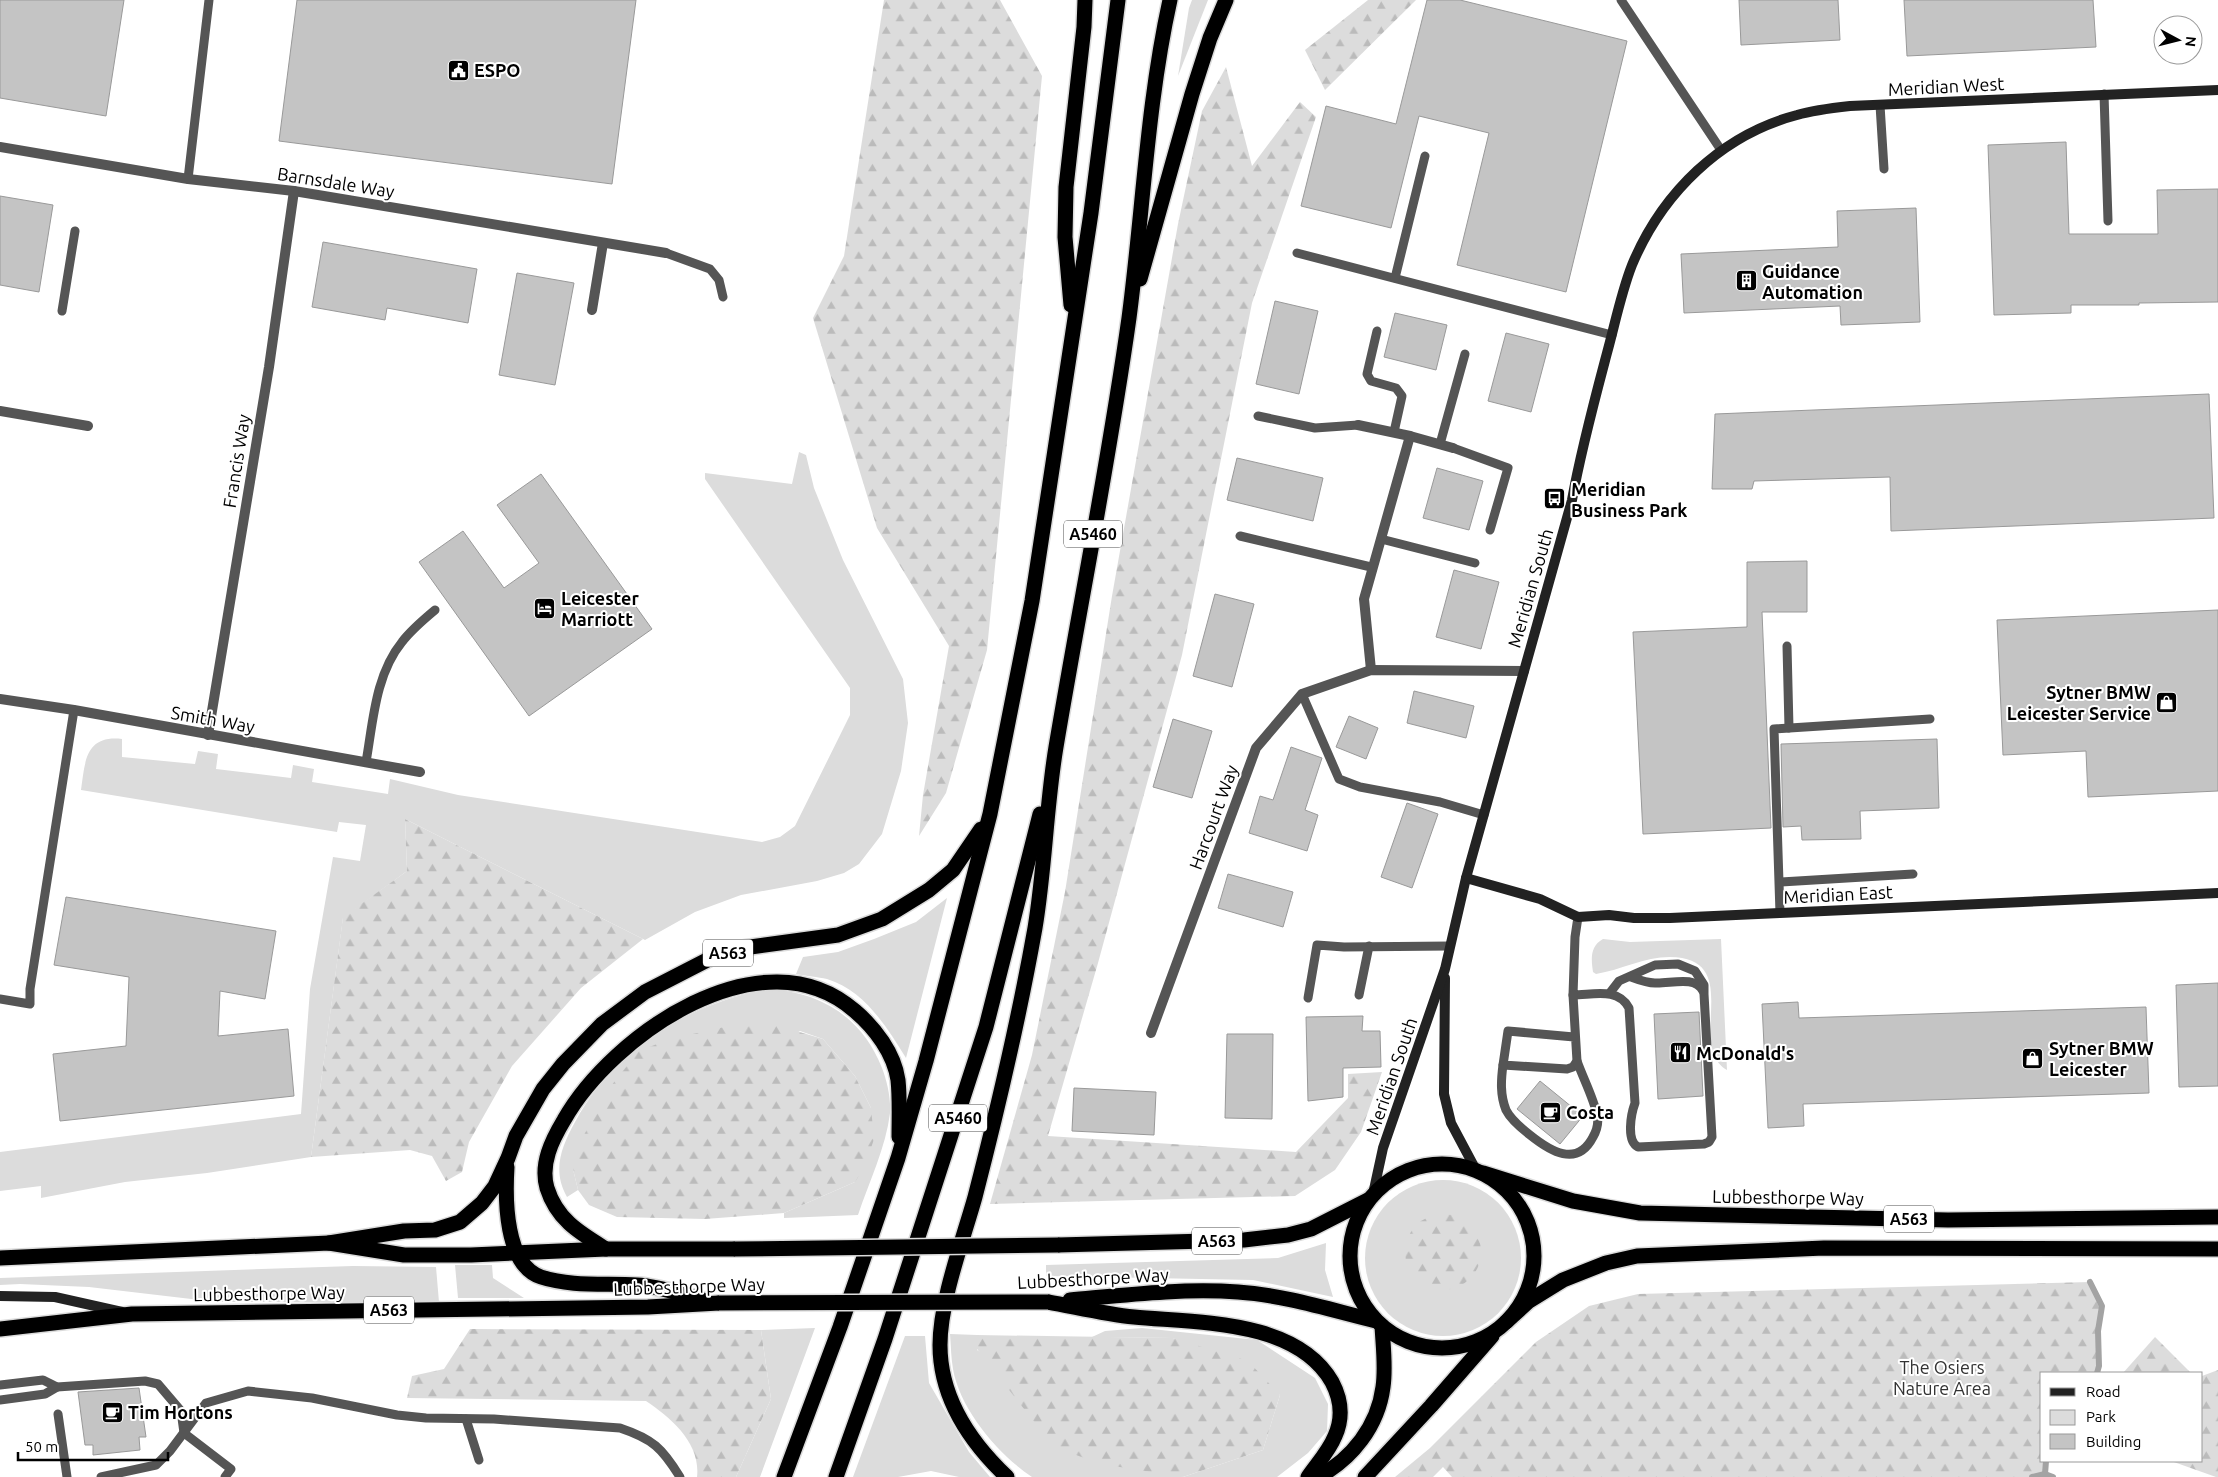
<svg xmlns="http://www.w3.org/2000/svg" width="2218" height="1477" font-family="Ubuntu,sans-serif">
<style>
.green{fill:#dcdcdc}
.forest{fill:url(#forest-firs)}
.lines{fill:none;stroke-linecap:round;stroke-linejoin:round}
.stream{stroke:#a3a3a3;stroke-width:6}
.building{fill:#c4c4c4;stroke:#999}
.highway-casing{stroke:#dbdbdb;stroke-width:18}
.lane{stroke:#555;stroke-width:9}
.street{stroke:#555;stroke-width:10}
.secondary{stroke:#222;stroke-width:10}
.highway{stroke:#000;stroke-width:15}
.highway-bridge-casing{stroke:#dbdbdb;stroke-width:18;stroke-linecap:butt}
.highway-bridge{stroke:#000;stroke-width:15}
.labels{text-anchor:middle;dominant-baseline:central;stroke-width:4;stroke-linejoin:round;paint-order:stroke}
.shield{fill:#fff;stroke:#4c4c4c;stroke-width:1}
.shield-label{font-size:16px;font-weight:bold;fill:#000}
.poi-label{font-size:18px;font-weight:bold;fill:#000;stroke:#fff;text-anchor:start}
.street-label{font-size:18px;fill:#000;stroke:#fff}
.park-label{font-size:18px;fill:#333;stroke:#fff}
</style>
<defs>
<pattern id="forest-firs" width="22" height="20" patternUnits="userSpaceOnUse" patternTransform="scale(1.25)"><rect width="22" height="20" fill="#dcdcdc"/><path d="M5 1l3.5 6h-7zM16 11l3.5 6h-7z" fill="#bbb"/></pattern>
</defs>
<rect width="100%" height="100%" fill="#fff"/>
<g class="green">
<polygon points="1192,0 1208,0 1178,76 1189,8"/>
<path d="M799,452L806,455L814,488L843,560L903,679L908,723L901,771L882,834L859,864L844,873L817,881L741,895L695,912L645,940L405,819L407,871L343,918L311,1157L207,1173L125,1182L41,1198V1186L0,1191V1152L301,1114L310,989L333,857L360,861L366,825L339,822L337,832L81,790C85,762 85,735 122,739V757L195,764L198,751L218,754L216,769L291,778L293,765L314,769L312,782L388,794L390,779L458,795L762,842L780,837L795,826L850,715V688L705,479V473L792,484Z"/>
<path d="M947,898L906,1058C886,1026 865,991 827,979C818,977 806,976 796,974L803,957L838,952L874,939L916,922Z"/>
<path d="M1603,939L1630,942L1721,939L1727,1070C1685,1046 1746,958 1670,957C1644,957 1621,970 1596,974L1593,972C1591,959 1590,946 1603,939Z"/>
<path d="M766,989C820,991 862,1017 882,1068C887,1081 891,1098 890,1113C886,1147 869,1182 858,1215L784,1218V1213L855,1182L871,1108L855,1076L823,1039L800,1031L573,1169L578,1190L567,1197C552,1170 561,1148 575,1122C615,1048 685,1006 766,989Z"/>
<circle cx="1443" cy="1258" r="78"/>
<polygon points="1326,1243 1325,1270 1333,1297 1253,1280 1046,1276 1046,1265 1278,1258"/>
<polygon points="455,1265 492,1265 493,1278 524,1298 458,1298"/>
<polygon points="353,1266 436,1267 439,1302 217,1302 89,1287 20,1284 0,1285 0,1278"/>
<polygon points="815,1328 760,1477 736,1477 771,1399 761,1330"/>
<path d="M1142,1328L1257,1340L1315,1378L1328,1404L1327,1431L1308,1453L1277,1477H1032C999,1455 960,1410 953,1369C951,1358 951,1346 950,1334L977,1335V1350L1183,1477L1263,1450L1280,1395L1173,1338L1092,1337L1105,1331Z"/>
<polygon points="905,1336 925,1336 929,1383 969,1452 990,1477 959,1477 931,1471 898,1477 853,1477"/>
</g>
<g class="forest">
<polygon points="884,0 1000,0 1042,76 987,650 946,793 919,836 923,795 949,646 877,528 813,318 844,256"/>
<polygon points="1368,0 1416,0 1325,90 1305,50"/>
<polygon points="1226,67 1252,166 1300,102 1316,117 1252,303 1182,655 1098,963 1048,1136 1296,1152 1348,1098 1348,1074 1382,1072 1361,1132 1335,1170 1295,1196 990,1204 1032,1055 1065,892 1112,596 1178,224 1202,111"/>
<polygon points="405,819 643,939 581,988 512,1066 469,1142 462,1172 446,1181 432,1156 410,1150 311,1157 343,917 407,871"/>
<polygon points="738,1024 773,1024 823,1039 855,1076 871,1108 874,1139 865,1166 855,1182 784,1213 705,1219 617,1217 589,1205 578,1190 573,1169 579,1144 611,1086 639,1051 670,1039"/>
<circle cx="1443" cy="1252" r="38"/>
<polygon points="2090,1282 2102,1306 2098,1331 2099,1366 2097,1373 2042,1373 2042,1461 2046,1461 2045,1474 2032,1477 1452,1477 1443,1467 1433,1477 1395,1477 1430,1448 1536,1342 1589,1306 1638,1294"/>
<path d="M470,1329L761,1330L771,1399L736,1477H697C701,1443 671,1418 646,1401L407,1398L412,1376L444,1369Z"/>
<polygon points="977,1335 1173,1338 1248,1361 1280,1395 1263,1450 1183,1477 1101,1464 1054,1447 977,1349"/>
<polygon points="2155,1337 2191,1373 2123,1373"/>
<polygon points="2218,1370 2218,1477 2216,1477 2171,1461 2202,1461 2202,1376"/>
</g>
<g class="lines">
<g class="stream">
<polyline points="2090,1282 2102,1306 2098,1331 2099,1366 2097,1373"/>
<polyline points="2045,1474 2046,1461"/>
<polyline points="2032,1477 2045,1474 2053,1477"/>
</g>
</g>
<g class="building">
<polygon points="0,0 124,0 106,116 0,98"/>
<polygon points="297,0 636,0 612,184 279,141"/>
<polygon points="1427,0 1460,0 1627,41 1566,292 1457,265 1489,133 1419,116 1391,228 1301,206 1326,106 1396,124"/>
<polygon points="1739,0 1838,0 1840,40 1741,45"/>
<polygon points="1904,0 2093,0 2096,47 1907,56"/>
<polygon points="2066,142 2069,234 2158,234 2157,190 2218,189 2218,302 2139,303 2139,305 2071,305 2071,313 1994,315 1988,145"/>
<polygon points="0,196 53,205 39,292 0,285"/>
<polygon points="1916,208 1920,322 1841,325 1840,306 1684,313 1681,254 1838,247 1837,211"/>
<polygon points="323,242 477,269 468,323 387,308 385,320 312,307"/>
<polygon points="517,273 574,283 555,385 499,375"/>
<polygon points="1275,301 1318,311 1299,394 1256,384"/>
<polygon points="1395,313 1447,325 1436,370 1384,357"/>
<polygon points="1506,333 1549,344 1531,412 1488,401"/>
<polygon points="2209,394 2214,518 1891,531 1890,477 1754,481 1752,489 1712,489 1715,414"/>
<polygon points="1237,458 1323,478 1313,521 1227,500"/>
<polygon points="1437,468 1483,481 1469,530 1423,518"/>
<polygon points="541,474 652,629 529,716 419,562 463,531 504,588 539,563 497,505"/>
<polygon points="1807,561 1807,612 1762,612 1771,828 1643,834 1633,632 1747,627 1747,562"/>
<polygon points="1454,570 1499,582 1481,649 1436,637"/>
<polygon points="1215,594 1254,604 1232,687 1193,676"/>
<polygon points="2218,610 2218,791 2088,797 2086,751 2003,755 1997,620"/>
<polygon points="1414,691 1474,706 1466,738 1407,723"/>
<polygon points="1349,716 1378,728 1366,759 1336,747"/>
<polygon points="1173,719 1212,731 1192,798 1153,787"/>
<polygon points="1937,739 1939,808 1860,811 1861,839 1802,840 1801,826 1783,827 1781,744"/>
<polygon points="1291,747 1322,758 1305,810 1318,815 1307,851 1249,833 1260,796 1273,800"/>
<polygon points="1407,803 1438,814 1412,888 1381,877"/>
<polygon points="1228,874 1293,892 1283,927 1218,908"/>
<polygon points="66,897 276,931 265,999 220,991 218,1036 288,1029 294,1096 60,1121 53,1054 126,1046 129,977 54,965"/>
<polygon points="2218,983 2218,1086 2179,1087 2176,985"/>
<polygon points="1798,1002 1799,1018 2146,1007 2149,1093 1803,1104 1804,1126 1768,1128 1762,1004"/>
<polygon points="1699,1012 1703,1096 1658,1099 1654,1014"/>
<polygon points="1363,1016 1362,1031 1380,1031 1381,1067 1343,1068 1343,1097 1308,1101 1306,1017"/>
<polygon points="1227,1034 1273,1034 1272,1119 1225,1118"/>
<polygon points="1540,1081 1583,1116 1560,1144 1517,1109"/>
<polygon points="1074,1088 1156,1092 1154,1135 1072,1131"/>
<polygon points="139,1388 146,1437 139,1437 140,1450 93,1455 93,1445 85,1445 78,1392"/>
</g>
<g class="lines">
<defs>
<g id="highway">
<polyline points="1140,279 1192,94 1210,38 1226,0"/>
<polyline points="1071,305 1065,237 1066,187 1084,27 1085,0"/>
<circle cx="1442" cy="1256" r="92"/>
<path d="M507,1167C505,1199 505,1265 541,1277C571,1287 606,1283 637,1285C658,1286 680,1294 701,1299"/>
<polyline points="1483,1173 1573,1201 1640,1213 1948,1220 2218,1217"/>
<polyline points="329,1243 404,1231 435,1230 460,1222 482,1203 495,1186 508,1158 516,1136 543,1089 563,1064 602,1024 645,992 715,956 743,948 838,935 882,919 929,890 953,870 981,829"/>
<polyline points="1058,1245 1244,1240 1288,1235 1311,1229 1368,1200"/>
<path d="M606,1249C580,1233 557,1220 547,1188C540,1164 552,1140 564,1120C612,1035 763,930 855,1011C875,1028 894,1053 898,1080C900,1099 899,1118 899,1137"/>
<polyline points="0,1258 329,1243 404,1255 471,1255 606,1249 735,1249"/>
<path d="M1070,1300C1125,1295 1182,1288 1238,1292C1284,1295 1331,1310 1376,1321"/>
<path d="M1048,1302C1076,1307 1105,1314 1134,1317C1196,1323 1296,1319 1332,1382C1341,1399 1343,1418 1335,1436C1329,1451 1317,1464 1308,1477"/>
<polyline points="1506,1322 1529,1301 1563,1280 1606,1263 1637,1256 1824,1248 2218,1249"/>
<polyline points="0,1329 132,1314 648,1307 719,1303"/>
<polyline points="784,1477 840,1327 898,1158 926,1061 990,814 1032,601 1091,213 1118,0"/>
<polyline points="836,1477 885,1339 986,1027 1040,814"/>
<path d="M1007,1477C970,1442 940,1397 940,1345C940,1301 963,1240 975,1197C998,1108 1019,1018 1035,928C1045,868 1046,807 1056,747C1080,604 1109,461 1129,318C1143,212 1147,104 1170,0"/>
<path d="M1318,1477C1352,1459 1378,1426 1383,1387C1386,1367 1383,1346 1382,1326"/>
<polyline points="1365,1477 1431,1406 1492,1336"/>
</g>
</defs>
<use href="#highway" class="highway-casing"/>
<g class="lane">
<polyline points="1621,0 1721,150"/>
<polyline points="2104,94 2108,221"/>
<polyline points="1880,105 1884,169"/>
<polyline points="188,179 209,0"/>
<polyline points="666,253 710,269 719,280 723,297"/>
<polyline points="1297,253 1612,335"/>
<polyline points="1395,278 1425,156"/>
<polyline points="62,311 75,231"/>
<polyline points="1377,331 1367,374 1371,381 1396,388 1402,396 1394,432"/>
<polyline points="1258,416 1315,428 1358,425"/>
<polyline points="1440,444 1465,354"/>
<polyline points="1453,448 1508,468 1490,530"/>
<polyline points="1240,536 1371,567"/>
<polyline points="1381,539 1475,563"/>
<polyline points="1787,646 1789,728"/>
<polyline points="1302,694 1339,779 1360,787 1440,802 1484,815"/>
<path d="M366,762C373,723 375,675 402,642C411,630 423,620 435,610"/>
<polyline points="1781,882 1913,874"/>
<polyline points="1780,913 1774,729 1930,719"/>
<path d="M1578,917L1575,937L1573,995C1593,995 1618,987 1629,1008L1635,1103C1631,1114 1626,1141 1638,1147L1704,1144L1709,1142L1712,1137L1704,994V985L1695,971L1678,964L1655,965L1619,981L1609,994"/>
<path d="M1631,977C1639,980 1646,983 1655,983C1670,984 1695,975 1703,991"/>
<polyline points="1359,995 1369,946"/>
<polyline points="1573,995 1577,1061 1573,1067 1567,1069 1503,1065 1508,1031 1574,1037"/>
<polyline points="1308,998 1317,945 1344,947 1450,946"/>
<polyline points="0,999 30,1004 30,989 74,710"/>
<path d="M1503,1065C1501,1080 1500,1095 1506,1110C1511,1120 1521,1128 1530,1135C1550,1151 1577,1168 1593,1137C1597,1130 1599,1123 1597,1115C1594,1099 1583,1078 1577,1061"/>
<polyline points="0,1385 43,1380 57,1387 145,1381 158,1384 181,1411 184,1433 231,1469 225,1477"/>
<polyline points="0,1400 45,1394 57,1387"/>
<polyline points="58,1414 67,1477"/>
<polyline points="466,1419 479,1460"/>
<path d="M101,1477L156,1465L170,1451L206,1403L248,1391L312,1398L397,1415L426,1418L494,1419L620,1428C653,1439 662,1448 680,1477"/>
</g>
<g class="street">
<polyline points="0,147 188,179 294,191 666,253"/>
<polyline points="592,310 603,243"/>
<polyline points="0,411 88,426"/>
<polyline points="1358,425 1410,436 1453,448"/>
<polyline points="1371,670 1364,599 1410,436"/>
<polyline points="0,699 74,710 420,772"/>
<polyline points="208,735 269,367 294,191"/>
<polyline points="1151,1033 1256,748 1302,694 1371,670 1524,671"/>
</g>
<g class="secondary">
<polyline points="1466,878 1540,899 1578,917 1609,915 1634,918 1670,918 1780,913 2218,893"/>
<polyline points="1445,978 1444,1094 1451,1123 1476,1170"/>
<path d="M1373,1194L1383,1148L1445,969L1466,878L1572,500C1581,450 1594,402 1607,353C1615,324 1621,293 1632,265C1662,193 1721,135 1797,115C1814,110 1832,108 1850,106L2218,90"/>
<polyline points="0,1296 55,1297 122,1312"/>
</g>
<use href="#highway" class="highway"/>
<defs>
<g id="highway-bridge">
<polyline points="735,1249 1058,1245"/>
<polyline points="719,1303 1048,1302"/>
</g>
</defs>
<use href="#highway-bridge" class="highway-bridge-casing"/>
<use href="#highway-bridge" class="highway-bridge"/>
</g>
<defs>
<symbol id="civic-square" viewBox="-11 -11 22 22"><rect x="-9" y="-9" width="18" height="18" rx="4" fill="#000" stroke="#fff"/><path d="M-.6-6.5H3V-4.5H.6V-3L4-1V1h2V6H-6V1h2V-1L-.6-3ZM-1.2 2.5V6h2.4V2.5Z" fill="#fff"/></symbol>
<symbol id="building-square" viewBox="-11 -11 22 22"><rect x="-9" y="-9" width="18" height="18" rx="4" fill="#000" stroke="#fff"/><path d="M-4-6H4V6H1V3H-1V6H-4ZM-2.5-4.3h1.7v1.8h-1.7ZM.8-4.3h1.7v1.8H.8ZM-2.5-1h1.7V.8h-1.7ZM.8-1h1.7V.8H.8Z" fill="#fff"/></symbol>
<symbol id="bus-square" viewBox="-11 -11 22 22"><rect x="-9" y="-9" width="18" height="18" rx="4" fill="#000" stroke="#fff"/><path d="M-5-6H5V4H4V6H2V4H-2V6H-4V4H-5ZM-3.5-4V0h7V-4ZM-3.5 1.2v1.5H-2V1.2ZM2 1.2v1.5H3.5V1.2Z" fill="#fff"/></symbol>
<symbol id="hotel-square" viewBox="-11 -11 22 22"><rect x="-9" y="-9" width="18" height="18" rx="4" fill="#000" stroke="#fff"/><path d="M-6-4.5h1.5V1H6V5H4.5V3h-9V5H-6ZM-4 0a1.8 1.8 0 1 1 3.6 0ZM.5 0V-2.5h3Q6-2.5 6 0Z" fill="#fff"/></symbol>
<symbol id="shop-square" viewBox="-11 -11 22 22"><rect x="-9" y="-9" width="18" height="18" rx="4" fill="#000" stroke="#fff"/><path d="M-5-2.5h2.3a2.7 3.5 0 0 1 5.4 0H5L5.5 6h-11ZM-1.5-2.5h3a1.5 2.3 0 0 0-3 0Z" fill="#fff"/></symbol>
<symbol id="restaurant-square" viewBox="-11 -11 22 22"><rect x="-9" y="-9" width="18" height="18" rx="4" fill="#000" stroke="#fff"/><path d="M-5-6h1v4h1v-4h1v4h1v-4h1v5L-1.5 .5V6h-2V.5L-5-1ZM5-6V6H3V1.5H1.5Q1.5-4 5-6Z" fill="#fff"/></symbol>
<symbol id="cafe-square" viewBox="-11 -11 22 22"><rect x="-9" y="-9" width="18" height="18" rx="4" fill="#000" stroke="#fff"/><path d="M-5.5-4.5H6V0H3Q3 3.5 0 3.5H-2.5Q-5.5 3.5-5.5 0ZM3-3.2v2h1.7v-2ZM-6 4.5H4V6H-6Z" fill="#fff"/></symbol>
</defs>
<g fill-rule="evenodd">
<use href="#civic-square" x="446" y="58" width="25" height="25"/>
<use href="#building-square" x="1734" y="268" width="25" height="25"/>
<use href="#bus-square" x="1542" y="486" width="25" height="25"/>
<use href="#hotel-square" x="532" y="596" width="25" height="25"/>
<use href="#shop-square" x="2154" y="690" width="25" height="25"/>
<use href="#restaurant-square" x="1668" y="1040" width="25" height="25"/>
<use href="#shop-square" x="2020" y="1046" width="25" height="25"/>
<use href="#cafe-square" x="1538" y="1100" width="25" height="25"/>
<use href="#cafe-square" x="100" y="1400" width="25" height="25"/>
</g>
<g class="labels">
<g class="shield">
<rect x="1064" y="520.5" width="58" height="27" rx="4"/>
<rect x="703" y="939.5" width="50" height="27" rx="4"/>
<rect x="929" y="1104.5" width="58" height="27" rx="4"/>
<rect x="1884" y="1205.5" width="50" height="27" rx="4"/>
<rect x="1192" y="1227.5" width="50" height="27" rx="4"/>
<rect x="364" y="1296.5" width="50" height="27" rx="4"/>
</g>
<g class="shield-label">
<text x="1093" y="534">A5460</text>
<text x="728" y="953">A563</text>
<text x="958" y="1118">A5460</text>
<text x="1909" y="1219">A563</text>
<text x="1217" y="1241">A563</text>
<text x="389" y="1310">A563</text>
</g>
<g class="poi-label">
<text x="474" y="70">ESPO</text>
<text x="1762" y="271">Guidance<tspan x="1762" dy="21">Automation</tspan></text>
<text x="1571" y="489">Meridian<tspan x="1571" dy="21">Business Park</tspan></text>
<text x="561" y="598">Leicester<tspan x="561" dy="21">Marriott</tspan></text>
<text x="2151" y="692" text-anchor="end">Sytner BMW<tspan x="2151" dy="21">Leicester Service</tspan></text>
<text x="2049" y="1048">Sytner BMW<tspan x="2049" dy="21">Leicester</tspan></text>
<text x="1696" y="1053">McDonald's</text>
<text x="1566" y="1112">Costa</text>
<text x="128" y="1412">Tim Hortons</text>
</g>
<g class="street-label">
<text transform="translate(1946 86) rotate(-3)">Meridian West</text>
<text transform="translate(336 182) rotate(9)">Barnsdale Way</text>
<text transform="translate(236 461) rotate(-81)">Francis Way</text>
<text transform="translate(1530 588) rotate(-74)">Meridian South</text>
<text transform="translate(213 719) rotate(10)">Smith Way</text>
<text transform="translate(1213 817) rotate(-70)">Harcourt Way</text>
<text transform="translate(1838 894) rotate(-3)">Meridian East</text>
<text transform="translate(1391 1076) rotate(-71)">Meridian South</text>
<text transform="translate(1788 1197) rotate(1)">Lubbesthorpe Way</text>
<text transform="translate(1093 1278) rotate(-3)">Lubbesthorpe Way</text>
<text transform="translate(689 1286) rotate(-2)">Lubbesthorpe Way</text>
<text transform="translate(269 1293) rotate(-1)">Lubbesthorpe Way</text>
</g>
<g class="park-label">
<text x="1942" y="1367">The Osiers<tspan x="1942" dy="21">Nature Area</tspan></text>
</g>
</g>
<rect x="2040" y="1372" width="162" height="90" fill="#ffffff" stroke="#999999"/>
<rect x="2050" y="1388" width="25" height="8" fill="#222222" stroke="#999999"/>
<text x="2086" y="1397" font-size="15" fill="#000000">Road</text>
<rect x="2050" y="1410" width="25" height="15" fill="#dcdcdc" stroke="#999999"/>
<text x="2086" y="1422" font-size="15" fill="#000000">Park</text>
<rect x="2050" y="1434" width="25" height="15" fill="#c4c4c4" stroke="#999999"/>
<text x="2086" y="1447" font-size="15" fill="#000000">Building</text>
<g transform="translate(2178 40) rotate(97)"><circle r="24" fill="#ffffff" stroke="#999999"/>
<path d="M0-4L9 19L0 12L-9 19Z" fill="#000000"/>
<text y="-8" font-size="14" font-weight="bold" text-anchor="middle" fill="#000000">N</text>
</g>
<path d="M18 1452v8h150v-8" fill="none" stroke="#000000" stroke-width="2.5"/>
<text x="25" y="1452" font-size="15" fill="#000000" stroke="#ffffff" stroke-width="4" paint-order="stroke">50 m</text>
</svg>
